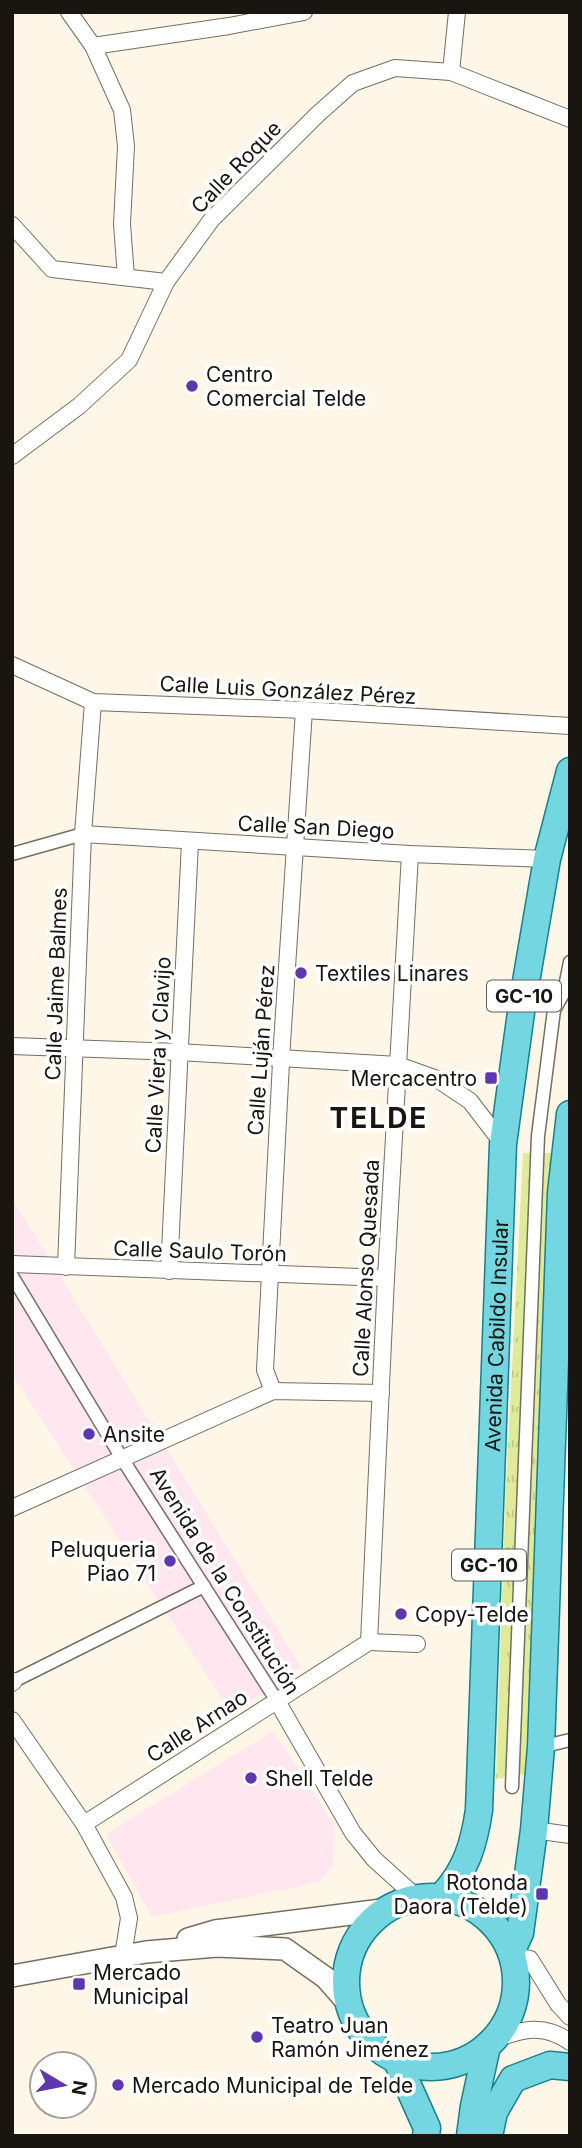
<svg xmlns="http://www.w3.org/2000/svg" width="582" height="2148" font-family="Inter,sans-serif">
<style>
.commercial{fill:#ffe6ef}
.grass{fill:url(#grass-tufts)}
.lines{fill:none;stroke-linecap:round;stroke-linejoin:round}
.pedestrian-casing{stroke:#756f62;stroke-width:15}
.minor-casing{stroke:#756f62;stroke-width:18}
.tertiary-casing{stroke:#756f62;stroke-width:24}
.primary-casing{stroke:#18818a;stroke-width:29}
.pedestrian{stroke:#fff;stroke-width:12}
.minor{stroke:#fff;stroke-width:16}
.tertiary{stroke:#fff;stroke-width:21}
.primary{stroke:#74d6e0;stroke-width:26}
.poi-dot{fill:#5e36ad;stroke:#fff;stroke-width:2.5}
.labels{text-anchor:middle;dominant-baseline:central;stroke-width:7;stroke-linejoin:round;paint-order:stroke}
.shield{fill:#fff;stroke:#5e5c58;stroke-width:2}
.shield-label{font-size:19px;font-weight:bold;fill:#191611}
.street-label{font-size:21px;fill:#191611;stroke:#fff}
.poi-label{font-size:21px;fill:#191611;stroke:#fff;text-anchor:start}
.district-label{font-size:28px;font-weight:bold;letter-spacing:2px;fill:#191611;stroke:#fff}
</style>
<defs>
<pattern id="grass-tufts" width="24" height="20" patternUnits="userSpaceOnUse" patternTransform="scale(1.75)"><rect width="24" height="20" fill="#dfeb99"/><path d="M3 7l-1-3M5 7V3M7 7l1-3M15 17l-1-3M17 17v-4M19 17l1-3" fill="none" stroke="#bfc983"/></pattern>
</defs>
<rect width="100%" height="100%" fill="#fef7e8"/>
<g class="commercial">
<polygon points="12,1198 301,1667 232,1714 12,1374"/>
<polygon points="273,1731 335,1825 333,1866 319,1882 152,1917 106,1834"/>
</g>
<polygon class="grass" points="523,1153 554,1153 531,1774 496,1779 506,1485"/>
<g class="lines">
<defs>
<g id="pedestrian">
<polyline points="12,854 83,834"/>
<polyline points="12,1276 123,1460 277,1701"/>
<polyline points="14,1681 204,1586"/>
<polyline points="541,1747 570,1740"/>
<polyline points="512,1787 538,1136 554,1010 564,992 570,962"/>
</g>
<g id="minor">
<polyline points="69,12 93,46 122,110 126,146 122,224 126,277"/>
<polyline points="93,46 229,26 304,12"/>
<polyline points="451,72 457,12"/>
<polyline points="12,225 52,269 166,282"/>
<polyline points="12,456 79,406 129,360 166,282 212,219 318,114 353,83 395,68 451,72 570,119"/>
<polyline points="12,665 93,702 304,710 570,726"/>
<polyline points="83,834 410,854 547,859"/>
<polyline points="12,1046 178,1052 398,1065 437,1079 470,1101 503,1144"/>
<polyline points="12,1264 386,1278"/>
<polyline points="66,1267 83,834 93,702"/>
<polyline points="169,1271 190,842"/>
<polyline points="273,1391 265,1370 282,1043 304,710"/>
<polyline points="12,1508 273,1391 381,1393"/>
<polyline points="369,1642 386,1278 410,854"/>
<polyline points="369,1642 417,1644"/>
<polyline points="12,1683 14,1681"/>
<polyline points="277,1701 353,1833 374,1859 416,1897"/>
<polyline points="12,1720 84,1824 124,1897 129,1918 123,1956"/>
<polyline points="84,1824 369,1642"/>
<polyline points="534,1830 570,1835"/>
<polyline points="512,1956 530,1959 558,2004 570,2017"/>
<path d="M492,2040C521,2030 543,2022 570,2042"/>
</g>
<g id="tertiary">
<polyline points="188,1939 215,1931 382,1910"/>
<polyline points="12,1976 146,1952 217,1946 285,1949 326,1978 347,2002"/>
</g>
<g id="primary">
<path id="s1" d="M442,1896C466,1871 474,1844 479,1810L503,1144L522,1005L547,859L570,771"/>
<circle cx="431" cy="1982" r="85"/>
<polyline points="511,1952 520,1933 534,1830 541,1747 561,1193 570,1114"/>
<polyline points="397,2061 427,2128 426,2136"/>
<polyline points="470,2136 474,2106 487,2046"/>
<polyline points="489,2136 494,2112 513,2079 550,2065 570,2067"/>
</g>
</defs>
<use href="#pedestrian" class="pedestrian-casing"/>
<use href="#minor" class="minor-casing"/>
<use href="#tertiary" class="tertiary-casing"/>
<use href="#primary" class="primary-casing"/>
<use href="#pedestrian" class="pedestrian"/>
<use href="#minor" class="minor"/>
<use href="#tertiary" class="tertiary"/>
<use href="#primary" class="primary"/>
</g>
<g class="poi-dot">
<circle cx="192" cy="386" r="7"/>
<circle cx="301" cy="973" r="7"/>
<rect x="484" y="1071" width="14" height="14" rx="3.5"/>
<circle cx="89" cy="1434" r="7"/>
<circle cx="170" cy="1561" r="7"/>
<circle cx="401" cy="1614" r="7"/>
<circle cx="251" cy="1778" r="7"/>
<rect x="535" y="1887" width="14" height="14" rx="3.5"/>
<rect x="72" y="1977" width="14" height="14" rx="3.5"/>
<circle cx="257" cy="2037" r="7"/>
<circle cx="118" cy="2085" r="7"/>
</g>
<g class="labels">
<g class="shield">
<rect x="487" y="980.5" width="74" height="31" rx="5"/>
<rect x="452" y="1549.5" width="74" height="31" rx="5"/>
</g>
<g class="shield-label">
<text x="524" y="996">GC-10</text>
<text x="489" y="1565">GC-10</text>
</g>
<g class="street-label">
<text transform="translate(236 167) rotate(-46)">Calle Roque</text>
<text transform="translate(288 690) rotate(3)">Calle Luis González Pérez</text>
<text transform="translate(316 827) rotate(3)">Calle San Diego</text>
<text transform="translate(56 984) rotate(-88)">Calle Jaime Balmes</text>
<text transform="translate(261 1050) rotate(-86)">Calle Luján Pérez</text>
<text transform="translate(158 1055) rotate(-87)">Calle Viera y Clavijo</text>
<text transform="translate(200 1251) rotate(2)">Calle Saulo Torón</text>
<text transform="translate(366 1268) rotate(-87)">Calle Alonso Quesada</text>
<text stroke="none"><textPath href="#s1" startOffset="570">Avenida Cabildo Insular</textPath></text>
<text transform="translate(225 1581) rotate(58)">Avenida de la Constitución</text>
<text transform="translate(197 1726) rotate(-33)">Calle Arnao</text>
</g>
<g class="poi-label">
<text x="206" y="374">Centro<tspan x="206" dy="24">Comercial Telde</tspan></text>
<text x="315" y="973">Textiles Linares</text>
<text x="477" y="1078" text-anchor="end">Mercacentro</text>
<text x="103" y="1434">Ansite</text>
<text x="156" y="1549" text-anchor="end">Peluqueria<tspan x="156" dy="24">Piao 71</tspan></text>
<text x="415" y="1614">Copy-Telde</text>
<text x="265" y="1778">Shell Telde</text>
<text x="528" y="1882" text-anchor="end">Rotonda<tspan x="528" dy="24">Daora (Telde)</tspan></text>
<text x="93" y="1972">Mercado<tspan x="93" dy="24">Municipal</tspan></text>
<text x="271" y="2025">Teatro Juan<tspan x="271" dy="24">Ramón Jiménez</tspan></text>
<text x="132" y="2085">Mercado Municipal de Telde</text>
</g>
<g class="district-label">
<text x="379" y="1118">TELDE</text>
</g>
</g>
<rect width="582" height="2148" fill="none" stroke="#191611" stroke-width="28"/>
<g transform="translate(63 2085) rotate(100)"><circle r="33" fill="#ffffff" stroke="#a3a2a0" stroke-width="2"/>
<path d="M0-5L12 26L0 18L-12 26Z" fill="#5e36ad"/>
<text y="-10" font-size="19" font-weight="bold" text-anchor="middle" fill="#191611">N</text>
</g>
</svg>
